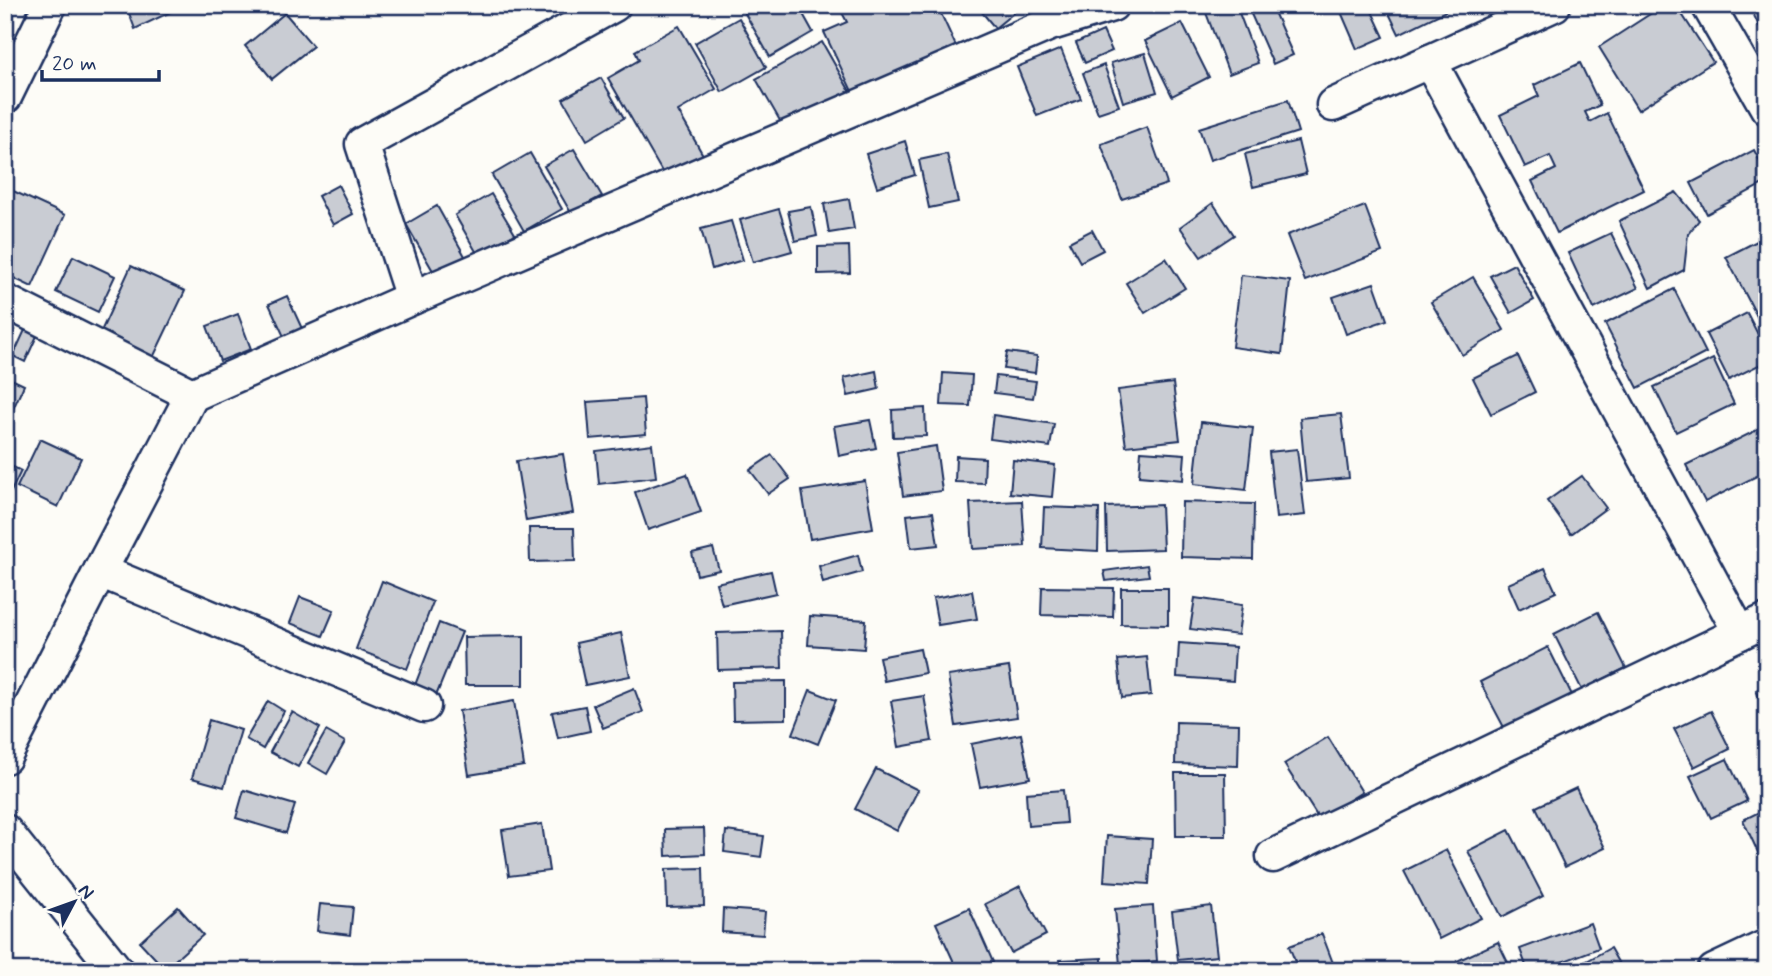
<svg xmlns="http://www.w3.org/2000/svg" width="1772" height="976" font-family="Mynerve,sans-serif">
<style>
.building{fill:#c9ccd3;stroke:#1b2f5e;stroke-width:2}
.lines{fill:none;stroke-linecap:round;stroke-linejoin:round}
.street-casing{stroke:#1b2f5e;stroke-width:37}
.street{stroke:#fdfcf7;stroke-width:32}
</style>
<rect width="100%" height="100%" fill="#fdfcf7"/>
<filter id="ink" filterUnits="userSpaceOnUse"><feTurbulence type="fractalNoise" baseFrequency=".0143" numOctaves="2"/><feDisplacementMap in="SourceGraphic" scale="14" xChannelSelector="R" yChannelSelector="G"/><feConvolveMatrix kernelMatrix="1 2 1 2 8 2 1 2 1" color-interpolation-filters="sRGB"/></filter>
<g filter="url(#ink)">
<g class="building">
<polygon points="126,5 185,5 135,29"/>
<polygon points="751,5 798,5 813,32 770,57 743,10"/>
<polygon points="838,5 937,5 961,57 858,104 824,32 847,22"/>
<polygon points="976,5 1023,5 995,28"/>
<polygon points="1218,5 1236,5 1258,63 1229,74 1205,10"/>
<polygon points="1247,5 1271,5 1293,55 1273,64"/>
<polygon points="1338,5 1369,5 1384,37 1357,49"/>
<polygon points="1385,5 1449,5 1450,9 1399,34"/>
<polygon points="1664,5 1676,5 1713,62 1638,110 1599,47"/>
<polygon points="1749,5 1767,5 1767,25 1760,28"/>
<polygon points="285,13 313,46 272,79 245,46"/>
<polygon points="739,18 766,67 722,92 695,43"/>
<polygon points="1182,23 1209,77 1172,96 1145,41"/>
<polygon points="679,26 716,89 678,111 703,155 665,177 608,78 639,60 635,51"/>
<polygon points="1103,31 1112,51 1085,63 1076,43"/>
<polygon points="822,42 852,95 787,133 756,79"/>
<polygon points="1061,49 1081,99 1037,116 1017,67"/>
<polygon points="1145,53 1157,92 1123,102 1111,63"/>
<polygon points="1580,63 1600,105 1585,112 1590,122 1607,113 1644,190 1557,233 1532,181 1556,169 1550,156 1525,167 1500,115 1539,96 1534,85"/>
<polygon points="1104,65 1119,106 1098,113 1083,73"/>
<polygon points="601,78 624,118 587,140 563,99"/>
<polygon points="1288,100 1298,132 1210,160 1199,128"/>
<polygon points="1147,127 1167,184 1122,199 1101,144"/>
<polygon points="905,141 915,175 877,187 866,154"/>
<polygon points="1298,141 1306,174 1253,187 1245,154"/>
<polygon points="574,149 602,196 571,213 544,166"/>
<polygon points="1754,150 1767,175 1767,182 1707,214 1691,183"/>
<polygon points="530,153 562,209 524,231 492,175"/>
<polygon points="947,154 958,202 929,208 919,160"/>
<polygon points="338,185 353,214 333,225 318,196"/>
<polygon points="11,190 65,215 32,287 5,274 5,202"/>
<polygon points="1676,192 1699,220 1688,234 1684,270 1650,288 1619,221"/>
<polygon points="491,194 515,234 478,255 455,215"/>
<polygon points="849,199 854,229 829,233 824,204"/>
<polygon points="1213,203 1234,235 1201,257 1180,227"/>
<polygon points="437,206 466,258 436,276 406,224"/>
<polygon points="1365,206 1382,252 1305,281 1287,235"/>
<polygon points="811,207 817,236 795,241 788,211"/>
<polygon points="779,209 792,251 753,262 740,220"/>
<polygon points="731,221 743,260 712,269 701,229"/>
<polygon points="1092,230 1103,250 1080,262 1069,242"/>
<polygon points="1611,233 1638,288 1594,309 1568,253"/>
<polygon points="1767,236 1767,318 1760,322 1726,257"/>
<polygon points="849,246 850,273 818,274 818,247"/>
<polygon points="73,256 115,276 98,312 56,292"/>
<polygon points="1166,258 1185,288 1145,313 1126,283"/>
<polygon points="1514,264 1534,300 1511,313 1490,276"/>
<polygon points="131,266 185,291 151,362 98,338"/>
<polygon points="1241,275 1290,281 1282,354 1232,347"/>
<polygon points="1473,277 1504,330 1462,355 1431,302"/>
<polygon points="1374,283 1387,320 1346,334 1333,297"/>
<polygon points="1674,289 1706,353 1638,388 1605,324"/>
<polygon points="287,296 304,333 286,341 269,304"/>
<polygon points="1747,313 1767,352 1767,361 1729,380 1706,334"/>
<polygon points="238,314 251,349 220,361 207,326"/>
<polygon points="30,319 42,325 25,362 13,356"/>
<polygon points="1007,352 1037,356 1035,373 1004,369"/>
<polygon points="1518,356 1535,392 1491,414 1473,378"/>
<polygon points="1713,359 1734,404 1676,432 1654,387"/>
<polygon points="876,371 879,389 848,396 844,378"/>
<polygon points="943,373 972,375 970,406 941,405"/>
<polygon points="5,376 24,385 7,422 5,421"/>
<polygon points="996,376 1036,381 1033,398 994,393"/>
<polygon points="1173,383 1180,440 1126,446 1118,390"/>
<polygon points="643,398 646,434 590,439 587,402"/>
<polygon points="925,408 926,436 893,437 892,410"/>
<polygon points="1341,414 1349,478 1306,482 1300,418"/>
<polygon points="993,415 1054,424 1050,447 990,439"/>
<polygon points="870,420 876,448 839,456 834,426"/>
<polygon points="1201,422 1253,428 1246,490 1194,484"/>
<polygon points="1767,425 1767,471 1705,502 1686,465"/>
<polygon points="40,439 81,458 58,507 17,487"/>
<polygon points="652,444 656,477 599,484 596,451"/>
<polygon points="936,446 942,491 903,496 897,452"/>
<polygon points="1297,449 1305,515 1276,518 1269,452"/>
<polygon points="1141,451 1185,454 1183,480 1139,476"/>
<polygon points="563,454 573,513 526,521 516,461"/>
<polygon points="772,455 790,479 768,494 750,470"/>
<polygon points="956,456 985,458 984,483 955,482"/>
<polygon points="1013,460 1055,465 1052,497 1010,493"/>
<polygon points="5,463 21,471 5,504"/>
<polygon points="687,474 701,512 648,530 635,492"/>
<polygon points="1582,476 1606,508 1571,534 1547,501"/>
<polygon points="865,481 873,528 810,539 802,491"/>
<polygon points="1022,501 1025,546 973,549 970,503"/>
<polygon points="1182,502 1254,504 1253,559 1181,557"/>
<polygon points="1161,505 1163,549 1107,551 1106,507"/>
<polygon points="1044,507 1099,509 1098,551 1042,548"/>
<polygon points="933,512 938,545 911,548 907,515"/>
<polygon points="529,528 574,528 575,561 530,562"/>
<polygon points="713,548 719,570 697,575 692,553"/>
<polygon points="858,555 862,572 823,583 819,566"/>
<polygon points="1147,565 1149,576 1106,581 1104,571"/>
<polygon points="1545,568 1556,592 1519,609 1508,584"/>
<polygon points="771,571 776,593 722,605 716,583"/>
<polygon points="382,581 433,602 407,669 356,649"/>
<polygon points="1042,587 1114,588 1113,617 1041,615"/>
<polygon points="1121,588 1168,588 1168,625 1121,624"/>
<polygon points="972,591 977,619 938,625 933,598"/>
<polygon points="300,597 334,610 323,636 290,623"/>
<polygon points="1195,598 1242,605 1238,635 1190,629"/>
<polygon points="1598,612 1626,668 1582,690 1554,634"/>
<polygon points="810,616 866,620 864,649 808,645"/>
<polygon points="439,623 462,632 434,701 412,693"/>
<polygon points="781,631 782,668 718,670 717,633"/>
<polygon points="621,633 630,676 585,685 576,643"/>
<polygon points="524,636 524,685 465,685 464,637"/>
<polygon points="1179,643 1235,647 1233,681 1177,677"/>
<polygon points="1548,647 1575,701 1508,735 1480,682"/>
<polygon points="920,649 925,673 884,681 879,657"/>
<polygon points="1147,657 1151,695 1122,698 1118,660"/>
<polygon points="1009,667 1017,717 956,726 948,676"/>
<polygon points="786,681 786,719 733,720 732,682"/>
<polygon points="1767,685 1767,715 1756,690"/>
<polygon points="634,688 643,712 603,728 593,705"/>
<polygon points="810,690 836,700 818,744 793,734"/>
<polygon points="924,696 932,741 899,747 891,701"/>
<polygon points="268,701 284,711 263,749 246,739"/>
<polygon points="514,701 524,766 469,775 459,711"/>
<polygon points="585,706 590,731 558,738 552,712"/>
<polygon points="1711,711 1730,749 1694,767 1674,729"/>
<polygon points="292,712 320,728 298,767 270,752"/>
<polygon points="209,720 241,730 224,787 192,778"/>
<polygon points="1176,722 1239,724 1238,766 1175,764"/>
<polygon points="326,731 345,742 327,774 308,763"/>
<polygon points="1021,734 1030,778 980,787 971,744"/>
<polygon points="1328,737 1362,792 1319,819 1284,764"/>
<polygon points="1727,759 1747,801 1711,818 1690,776"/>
<polygon points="876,769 918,790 897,831 855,809"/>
<polygon points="1175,773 1225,773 1226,836 1176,836"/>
<polygon points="1576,788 1605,848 1565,867 1536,807"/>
<polygon points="244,790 295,805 286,833 236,818"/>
<polygon points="1063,790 1066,823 1028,826 1026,793"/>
<polygon points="1767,808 1767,872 1743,820"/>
<polygon points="542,824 549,871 509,876 502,830"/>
<polygon points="704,828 705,854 666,856 665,829"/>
<polygon points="1509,830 1543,896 1502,917 1468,851"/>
<polygon points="726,831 764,836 761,857 724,852"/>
<polygon points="1107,836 1152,839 1149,884 1104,881"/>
<polygon points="1446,850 1481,918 1439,939 1404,871"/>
<polygon points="703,868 704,906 667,907 666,869"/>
<polygon points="1020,886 1046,935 1011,953 985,904"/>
<polygon points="320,904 353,907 350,935 317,931"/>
<polygon points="1153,906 1157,961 1120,965 1115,909"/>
<polygon points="1211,906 1217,956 1178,960 1172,911"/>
<polygon points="178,907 203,935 165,969 140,942"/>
<polygon points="969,908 993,962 975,971 958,971 936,923"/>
<polygon points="723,909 765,912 763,935 722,932"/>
<polygon points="1590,923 1599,948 1538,971 1528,971 1520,949"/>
<polygon points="1322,934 1336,971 1299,971 1289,946"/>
<polygon points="1498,942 1512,971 1462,971 1457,961"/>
<polygon points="1610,948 1623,971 1569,971"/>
<polygon points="1102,958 1102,971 1061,971 1060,960"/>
</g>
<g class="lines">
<defs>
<g id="street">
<polyline points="1708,5 1767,108"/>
<polyline points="1054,23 1112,5"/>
<polyline points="1430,61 1740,633"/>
<polyline points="5,97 50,5"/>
<polyline points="1333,105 1554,5"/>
<polyline points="412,298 362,144 614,5"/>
<polyline points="5,301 192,395 412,298 1050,24 1072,5"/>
<polyline points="100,571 424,706"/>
<polyline points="5,757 100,571 192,395"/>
<polyline points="5,831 117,971"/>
<polyline points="1273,856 1767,620"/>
<polyline points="1714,971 1767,946"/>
</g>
</defs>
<use href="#street" class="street-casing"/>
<use href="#street" class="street"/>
</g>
</g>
<rect width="1772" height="976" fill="none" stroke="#fdfcf7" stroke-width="28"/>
<rect x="14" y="14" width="1744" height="948" fill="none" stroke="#1b2f5e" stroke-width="2.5" filter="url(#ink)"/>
<g transform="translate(74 902) rotate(49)" stroke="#fdfcf7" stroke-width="5" paint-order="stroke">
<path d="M0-5L12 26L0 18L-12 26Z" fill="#1b2f5e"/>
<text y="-10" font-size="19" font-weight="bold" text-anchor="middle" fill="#1b2f5e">N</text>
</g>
<path d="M42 70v10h117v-10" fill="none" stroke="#1b2f5e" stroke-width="3.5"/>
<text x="52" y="70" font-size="21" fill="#1b2f5e" stroke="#fdfcf7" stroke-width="5" paint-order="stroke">20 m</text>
</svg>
